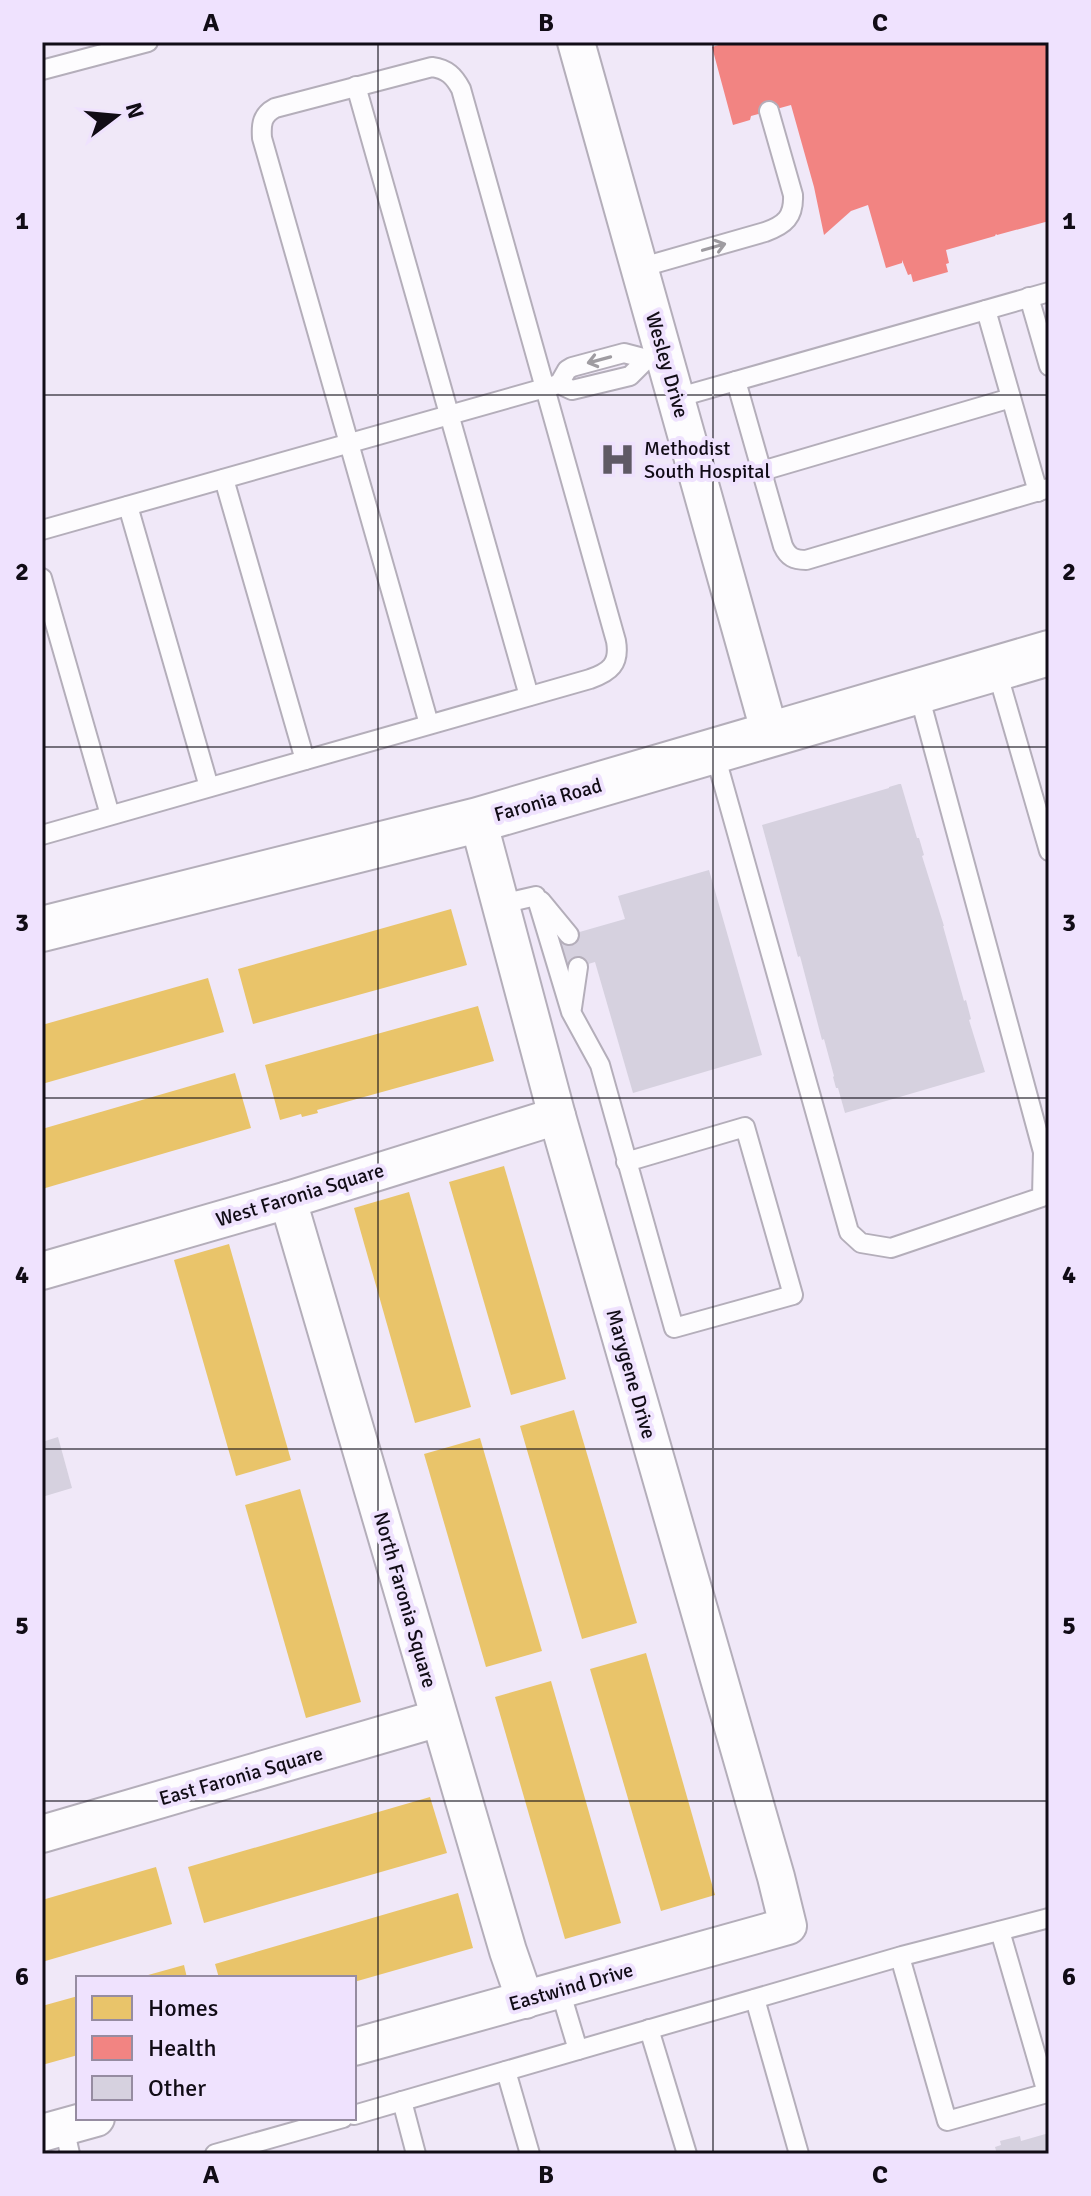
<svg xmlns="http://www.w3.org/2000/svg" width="1091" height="2196" font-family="Signika,sans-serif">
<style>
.homes{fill:#e9c46a}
.health{fill:#f28482}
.building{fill:#d6d1df}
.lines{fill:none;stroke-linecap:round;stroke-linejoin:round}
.service-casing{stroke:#b4aeba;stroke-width:22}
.minor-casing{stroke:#b4aeba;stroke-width:40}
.tertiary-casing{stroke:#b4aeba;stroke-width:48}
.service{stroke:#fdfcfe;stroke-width:18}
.minor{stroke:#fdfcfe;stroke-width:36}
.tertiary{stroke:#fdfcfe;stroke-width:44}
.oneway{stroke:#9f9ca1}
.grid{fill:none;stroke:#110c16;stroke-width:2;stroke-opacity:0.55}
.labels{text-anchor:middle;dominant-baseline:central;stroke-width:8;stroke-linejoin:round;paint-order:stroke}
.street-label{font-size:20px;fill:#110c16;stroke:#efe2fe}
.poi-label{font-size:20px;fill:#110c16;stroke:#efe2fe;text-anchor:start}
.neatline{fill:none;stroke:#110c16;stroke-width:3}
.grid-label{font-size:26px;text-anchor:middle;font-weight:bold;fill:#110c16}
</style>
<rect width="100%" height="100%" fill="#f0e8f8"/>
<g class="homes">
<polygon points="451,909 467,965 253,1024 238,969"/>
<polygon points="208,978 224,1032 42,1084 42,1025"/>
<polygon points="478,1006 494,1061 317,1110 318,1113 302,1117 301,1114 280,1120 265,1065"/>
<polygon points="235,1073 251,1128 42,1189 42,1129"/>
<polygon points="504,1166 566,1379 511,1395 449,1182"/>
<polygon points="409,1192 471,1407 415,1423 354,1208"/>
<polygon points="229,1244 291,1460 236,1476 174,1260"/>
<polygon points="574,1410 637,1623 582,1639 520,1426"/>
<polygon points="480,1438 542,1651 486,1667 424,1454"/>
<polygon points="300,1489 361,1702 306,1718 245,1505"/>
<polygon points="646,1653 715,1895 661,1911 590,1669"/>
<polygon points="551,1681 621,1923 565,1939 495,1697"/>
<polygon points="430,1797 447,1853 204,1923 188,1867"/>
<polygon points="156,1867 172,1924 42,1962 42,1900"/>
<polygon points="458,1893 473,1948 354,1982 354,1978 219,1978 215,1964"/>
<polygon points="184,1965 187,1978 141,1978 141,1977"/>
<polygon points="78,1996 78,2055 42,2065 42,2006"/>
</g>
<polygon class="health" points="728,42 1049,42 1049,221 997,235 996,234 995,236 946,250 949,263 946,264 948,272 913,282 911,274 908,275 902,260 902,263 886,268 868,205 851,211 824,235 814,187 791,105 751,116 750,120 733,125 712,47"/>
<g class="building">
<polygon points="899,784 901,784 917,838 919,838 924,855 922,856 944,926 943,926 964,1001 966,1000 971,1019 969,1020 985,1072 845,1113 838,1088 836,1088 833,1077 834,1076 824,1039 822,1040 800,956 798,957 762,825 889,788 889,787"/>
<polygon points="709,870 762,1055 633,1093 595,962 564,971 555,939 625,919 618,896"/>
<polygon points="58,1437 72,1488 42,1497 42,1442"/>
<polygon points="1049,2133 1049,2154 997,2154 995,2147 1001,2145 1000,2141 1020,2136 1021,2141"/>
</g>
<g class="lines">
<defs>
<g id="service">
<polyline points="42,70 148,42"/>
<polyline points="356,86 529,696"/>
<path d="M639,268L765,232C785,225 794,217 793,195L769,111"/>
<polyline points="1029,297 1049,366"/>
<polyline points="986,310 1038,492"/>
<path d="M736,381L783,546C788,557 794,560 806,560L1049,488"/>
<polyline points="559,384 567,370 572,367 624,353 647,359 657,356"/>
<polyline points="676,398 1049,292"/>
<polyline points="762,471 1011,398"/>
<polyline points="224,479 305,760"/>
<polyline points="128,506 209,787"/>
<polyline points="42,530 559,384 572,390 630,376 647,359"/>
<polyline points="42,578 110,815"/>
<polyline points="996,668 1049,851"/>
<polyline points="714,751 849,1232 861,1243 891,1248 1042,1197 1043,1152 918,691"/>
<path d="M42,835L590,679C610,672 620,664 616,641L461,89C454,76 447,69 432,67L275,108C262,115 261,124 262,138L429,724"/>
<polyline points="541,901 569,935"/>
<polyline points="501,904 536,896 571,1012 600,1065 674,1328 793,1295 745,1127 626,1162"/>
<polyline points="572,1008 578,967"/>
<polyline points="900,1957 947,2121 1047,2093 1000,1931"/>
<polyline points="560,1990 578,2050"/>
<polyline points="755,1999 799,2154"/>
<polyline points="649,2029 687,2154"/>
<polyline points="506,2071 530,2154"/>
<polyline points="402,2101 416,2154"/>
<polyline points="354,2115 902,1956 1049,1918"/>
<polyline points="64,2127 70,2154"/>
<polyline points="215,2154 343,2118"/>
</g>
<g id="minor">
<polyline points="576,42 770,734"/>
<polyline points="288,1200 508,1951 525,2000"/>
<polyline points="42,1271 288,1200 557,1116"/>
<polyline points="42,1834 439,1718"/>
<polyline points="354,2047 788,1926 776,1877 557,1116 478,820"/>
<polyline points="42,2133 96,2118"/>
</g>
<polyline id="tertiary" points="42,929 478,820 1049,653"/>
</defs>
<use href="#service" class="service-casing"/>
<use href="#minor" class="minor-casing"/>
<use href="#tertiary" class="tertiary-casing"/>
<use href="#service" class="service"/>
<use href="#minor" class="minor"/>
<use href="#tertiary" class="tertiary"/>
</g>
<defs><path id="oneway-shaft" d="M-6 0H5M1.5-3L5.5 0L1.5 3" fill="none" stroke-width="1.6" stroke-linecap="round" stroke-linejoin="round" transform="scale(2)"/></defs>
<g class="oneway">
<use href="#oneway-shaft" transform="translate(714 247) rotate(-16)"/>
<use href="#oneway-shaft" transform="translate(599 360) rotate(165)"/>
</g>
<path class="grid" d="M378,42V2154M713,42V2154M42,395H1049M42,747H1049M42,1098H1049M42,1449H1049M42,1801H1049"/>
<defs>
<symbol id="hospital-bare" viewBox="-9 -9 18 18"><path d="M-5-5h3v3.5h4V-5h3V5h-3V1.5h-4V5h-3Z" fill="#5f5965" stroke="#efe2fe" stroke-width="2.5" paint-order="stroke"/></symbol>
</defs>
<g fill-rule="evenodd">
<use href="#hospital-bare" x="592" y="434" width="51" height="51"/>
</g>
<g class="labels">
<g class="street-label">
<text transform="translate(667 365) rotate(74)">Wesley Drive</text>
<text transform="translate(548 800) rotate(-16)">Faronia Road</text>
<text transform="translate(300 1195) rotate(-17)">West Faronia Square</text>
<text transform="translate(631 1374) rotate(74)">Marygene Drive</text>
<text transform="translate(405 1600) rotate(74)">North Faronia Square</text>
<text transform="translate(241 1776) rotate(-16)">East Faronia Square</text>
<text transform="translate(571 1987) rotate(-16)">Eastwind Drive</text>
</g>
<g class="poi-label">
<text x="644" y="448">Methodist<tspan x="644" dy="23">South Hospital</tspan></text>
</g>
</g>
<rect width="1091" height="2196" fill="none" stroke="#efe2fe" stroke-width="88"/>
<rect x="76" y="1976" width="280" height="144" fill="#efe2fe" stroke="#968ca1" stroke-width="2"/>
<rect x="92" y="1996" width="40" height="24" fill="#e9c46a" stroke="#968ca1" stroke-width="2"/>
<text x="148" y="2016" font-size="24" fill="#110c16">Homes</text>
<rect x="92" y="2036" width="40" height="24" fill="#f28482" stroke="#968ca1" stroke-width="2"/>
<text x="148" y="2056" font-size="24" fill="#110c16">Health</text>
<rect x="92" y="2076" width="40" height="24" fill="#d6d1df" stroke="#968ca1" stroke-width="2"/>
<text x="148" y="2096" font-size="24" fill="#110c16">Other</text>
<g transform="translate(116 116) rotate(74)" stroke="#efe2fe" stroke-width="6" paint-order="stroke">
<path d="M0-6L14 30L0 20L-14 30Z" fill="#110c16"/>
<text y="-12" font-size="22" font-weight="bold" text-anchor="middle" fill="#110c16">N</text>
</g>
<rect x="44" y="44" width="1003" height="2108" class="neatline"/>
<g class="grid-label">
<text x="211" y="31">A</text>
<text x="546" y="31">B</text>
<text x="880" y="31">C</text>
<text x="22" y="229">1</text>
<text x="1069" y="229">1</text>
<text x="22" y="580">2</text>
<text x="1069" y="580">2</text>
<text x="22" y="931">3</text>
<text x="1069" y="931">3</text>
<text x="22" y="1283">4</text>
<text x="1069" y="1283">4</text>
<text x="22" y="1634">5</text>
<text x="1069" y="1634">5</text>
<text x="22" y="1985">6</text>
<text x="1069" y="1985">6</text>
<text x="211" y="2183">A</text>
<text x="546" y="2183">B</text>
<text x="880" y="2183">C</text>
</g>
</svg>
